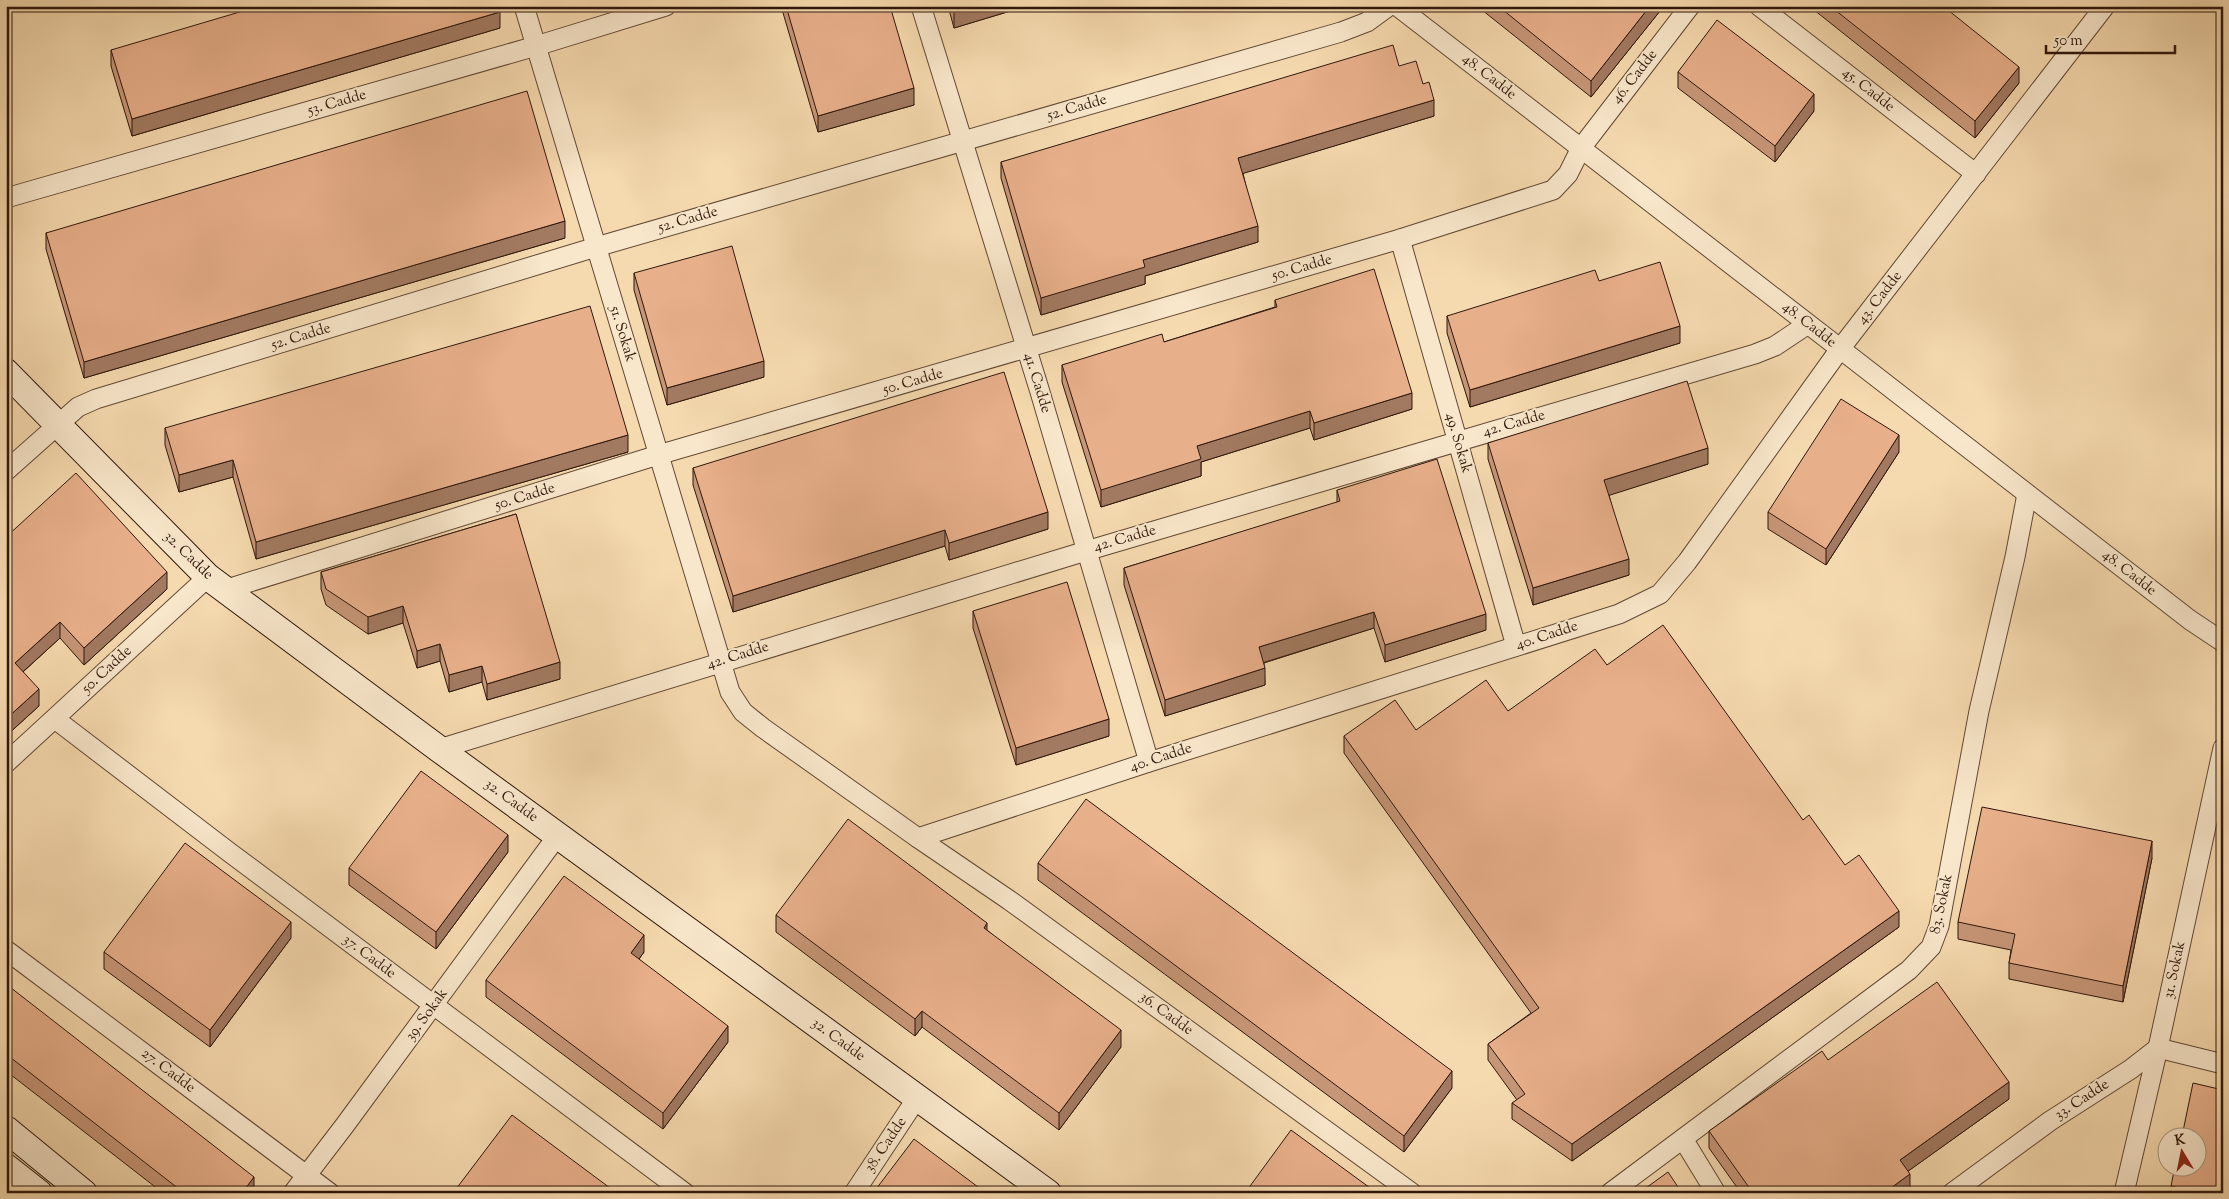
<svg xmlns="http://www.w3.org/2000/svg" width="2229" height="1199" font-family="'Sorts Mill Goudy',serif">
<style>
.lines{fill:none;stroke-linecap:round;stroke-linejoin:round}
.street-casing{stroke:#614834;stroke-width:21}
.secondary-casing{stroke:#2f170b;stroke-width:28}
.street{stroke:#f9e7cb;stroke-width:19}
.secondary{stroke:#f9e7cb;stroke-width:26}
.wall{fill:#c79677;stroke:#2f170b}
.shaded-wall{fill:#a27a61;stroke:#2f170b}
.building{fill:#e7af8a;stroke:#2f170b}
.labels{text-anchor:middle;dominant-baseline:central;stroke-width:4;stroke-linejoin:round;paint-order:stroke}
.street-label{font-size:15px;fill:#2f170b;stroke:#f9e7cb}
</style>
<rect width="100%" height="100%" fill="#f6daaf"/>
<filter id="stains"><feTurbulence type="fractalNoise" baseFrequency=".004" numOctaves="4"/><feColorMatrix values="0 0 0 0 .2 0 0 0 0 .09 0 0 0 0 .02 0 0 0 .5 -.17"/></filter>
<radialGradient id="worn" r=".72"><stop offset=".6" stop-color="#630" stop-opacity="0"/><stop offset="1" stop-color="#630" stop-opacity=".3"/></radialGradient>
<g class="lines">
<defs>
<g id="street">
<polyline points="524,6 730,692 743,712 763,728 918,838 1149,762 1619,614 1660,594 1687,562 1840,349 2105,6"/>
<polyline points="921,6 1040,392 1149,762"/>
<path d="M1397,6C1663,209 1925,416 2190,620L2223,642"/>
<polyline points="1759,6 1976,174"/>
<polyline points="6,198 536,46 666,6"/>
<polyline points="1400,239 1516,646"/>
<polyline points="6,471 78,407 96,399 596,247 1341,32 1367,22 1389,6"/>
<polyline points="224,590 658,455 1400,239 1553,190 1568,174 1581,148 1690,6"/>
<polyline points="55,719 229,852 685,1193"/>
<polyline points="439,749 1086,551 1755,354 1775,346 1808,324"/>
<polyline points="6,763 208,577"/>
<polyline points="918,838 1009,900 1412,1193"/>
<polyline points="6,950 330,1193"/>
<polyline points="1683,1139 1716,1193"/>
<polyline points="293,1193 345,1125 558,835"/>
<polyline points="854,1193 917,1098"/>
<polyline points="1610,1193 1909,970 1931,947 1939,926 1979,711 2015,557 2027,494"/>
<polyline points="1952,1193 2050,1121 2131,1069 2158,1048 2223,1064"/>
<polyline points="2124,1193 2158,1048 2223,748"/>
</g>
<g id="secondary">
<polyline points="6,372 208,577 439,749 1048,1193"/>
<polyline points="6,1129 84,1193"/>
<polyline points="6,1167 39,1193"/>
</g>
</defs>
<use href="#street" class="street-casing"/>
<use href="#secondary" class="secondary-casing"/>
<use href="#street" class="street"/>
<use href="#secondary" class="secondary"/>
</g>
<g class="wall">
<polygon points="781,6 890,6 914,105 818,132"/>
<polygon points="948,6 1027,6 954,28"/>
<polygon points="1477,6 1664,6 1591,97"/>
<polygon points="1809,6 1943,6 2019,83 1975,138"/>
<polygon points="500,28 132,136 111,66 111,50"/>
<polygon points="1399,66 1423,84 1434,116 1243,173 1258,242 1145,276 1145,284 1041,315 1001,178 1001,162"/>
<polygon points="1678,72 1814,111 1775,162 1678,88"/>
<polygon points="46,233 565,238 84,378 46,249"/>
<polygon points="634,273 764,377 667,405 634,290"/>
<polygon points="1275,300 1412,409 1314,440 1310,428 1201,462 1201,476 1101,507 1062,382 1062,365 1164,342 1275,307"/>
<polygon points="1447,316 1680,343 1470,407 1447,333"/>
<polygon points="165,428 628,452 256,559 233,477 179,492 165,445"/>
<polygon points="1488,443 1708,464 1609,495 1629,575 1533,605 1488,459"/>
<polygon points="1899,452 1826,565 1768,529 1768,512"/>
<polygon points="693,468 1048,529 949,560 945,546 733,612 693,485"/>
<polygon points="1337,490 1486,630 1385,662 1374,628 1264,663 1265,685 1165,716 1124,585 1124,568 1337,503"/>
<polygon points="516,514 560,679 487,700 482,682 449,692 440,661 417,668 403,623 368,634 326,605 321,589 321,572"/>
<polygon points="6,537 167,589 84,665 60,638 23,672 39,706 6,736"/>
<polygon points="973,611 1109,736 1016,765 973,628"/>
<polygon points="1607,665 1803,820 1899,927 1572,1161 1512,1119 1512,1103 1517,1100 1488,1060 1488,1044 1531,1013 1344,753 1344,736 1416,730 1508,711"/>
<polygon points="508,852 436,949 349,885 349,868"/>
<polygon points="2152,858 2123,1002 2009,979 2009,963 2011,950 1958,939 1958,922"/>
<polygon points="1038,863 1452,1088 1404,1152 1038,880"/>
<polygon points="776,915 987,930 1121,1047 1059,1130 922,1027 915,1036 776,932"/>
<polygon points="291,938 210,1047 104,969 104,952"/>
<polygon points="644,952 639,959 728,1042 663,1129 486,997 486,980"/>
<polygon points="6,984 254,1193 163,1193 6,1071"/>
<polygon points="1828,1060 2009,1099 1908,1171 1910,1191 1907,1193 1741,1193 1709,1148 1709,1131"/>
<polygon points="2171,1186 2223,1193 2171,1193"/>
<polygon points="456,1189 610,1193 456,1193"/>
</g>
<g class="shaded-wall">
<polygon points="971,6 1027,6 954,28 954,11"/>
<polygon points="1650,6 1664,6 1591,97 1591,81"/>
<polygon points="500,12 500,28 132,136 132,119"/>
<polygon points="2019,67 2019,83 1975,138 1975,121"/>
<polygon points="914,88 914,105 818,132 818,116"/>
<polygon points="1814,94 1814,111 1775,162 1775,146"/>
<polygon points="1434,100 1434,116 1238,175 1238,158"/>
<polygon points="565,221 565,238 84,378 84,362"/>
<polygon points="1258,226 1258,242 1145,276 1145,284 1041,315 1041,298 1143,260"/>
<polygon points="1680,326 1680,343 1470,407 1470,390"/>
<polygon points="764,361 764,377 667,405 667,388"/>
<polygon points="1412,393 1412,409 1314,440 1314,423"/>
<polygon points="1310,411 1310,428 1201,462 1201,476 1101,507 1101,490 1197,446"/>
<polygon points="628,435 628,452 256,559 256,542"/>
<polygon points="1899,435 1899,452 1826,565 1826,549"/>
<polygon points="1708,448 1708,464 1604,497 1604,480"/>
<polygon points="233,460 233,477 179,492 179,475"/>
<polygon points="1048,512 1048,529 949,560 949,543"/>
<polygon points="945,530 945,546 733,612 733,596"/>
<polygon points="1629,559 1629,575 1533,605 1533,588"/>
<polygon points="167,572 167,589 84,665 84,648"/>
<polygon points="403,606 403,623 368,634 368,617"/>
<polygon points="1374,612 1374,628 1259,664 1259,647"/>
<polygon points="1486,614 1486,630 1385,662 1385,645"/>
<polygon points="60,622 60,638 15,679 15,663"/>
<polygon points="440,644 440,661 417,668 417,651"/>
<polygon points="560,662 560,679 487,700 487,684"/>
<polygon points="482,666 482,682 449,692 449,675"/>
<polygon points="1265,668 1265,685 1165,716 1165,700"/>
<polygon points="39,689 39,706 6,736 6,719"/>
<polygon points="1109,719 1109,736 1016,765 1016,748"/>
<polygon points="508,835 508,852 436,949 436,932"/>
<polygon points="2152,841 2152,858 2123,1002 2123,986"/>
<polygon points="1899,911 1899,927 1572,1161 1572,1144"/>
<polygon points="291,922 291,938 210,1047 210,1030"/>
<polygon points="987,923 987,940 984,928"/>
<polygon points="644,935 644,952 631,970 631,953"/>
<polygon points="922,1011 922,1027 915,1036 915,1019"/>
<polygon points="728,1026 728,1042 663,1129 663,1113"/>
<polygon points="1121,1030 1121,1047 1059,1130 1059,1113"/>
<polygon points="1452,1071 1452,1088 1404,1152 1404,1136"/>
<polygon points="2009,1082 2009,1099 1900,1177 1900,1160"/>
<polygon points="1910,1174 1910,1191 1907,1193 1884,1193"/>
<polygon points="254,1177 254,1193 242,1193"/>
</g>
<g class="building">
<polygon points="260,6 498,6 500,12 132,119 111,50"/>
<polygon points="786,6 890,6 914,88 818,116"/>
<polygon points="953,6 971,6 954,11"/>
<polygon points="1498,6 1650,6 1591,81"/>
<polygon points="1830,6 1943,6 2019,67 1975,121"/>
<polygon points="1717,20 1814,94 1775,146 1678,72"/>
<polygon points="1393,45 1399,66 1416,61 1423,84 1429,82 1434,100 1238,158 1258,226 1143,260 1145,267 1041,298 1001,162"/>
<polygon points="527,91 565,221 84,362 46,233"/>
<polygon points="732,246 764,361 667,388 634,273"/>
<polygon points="1660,262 1680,326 1470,390 1447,316 1595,270 1599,281"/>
<polygon points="1374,269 1412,393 1314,423 1310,411 1197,446 1201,459 1101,490 1062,365 1162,334 1164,342 1277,307 1275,300"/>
<polygon points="590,306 628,435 256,542 233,460 179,475 165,428"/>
<polygon points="1004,372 1048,512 949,543 945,530 733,596 693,468"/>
<polygon points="1687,381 1708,448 1604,480 1629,559 1533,588 1488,443"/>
<polygon points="1841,399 1899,435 1826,549 1768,512"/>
<polygon points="1437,459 1486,614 1385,645 1374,612 1259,647 1265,668 1165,700 1124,568 1340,501 1337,490"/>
<polygon points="76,473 167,572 84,648 60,622 15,663 39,689 6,719 6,537"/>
<polygon points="516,514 560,662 487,684 482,666 449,675 440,644 417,651 403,606 368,617 326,589 321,572"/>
<polygon points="1067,582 1109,719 1016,748 973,611"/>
<polygon points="1663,625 1803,820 1809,815 1845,865 1859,855 1899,911 1572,1144 1512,1103 1525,1094 1488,1044 1539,1008 1344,736 1395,700 1416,730 1486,680 1508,711 1595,649 1607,665"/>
<polygon points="421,771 508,835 436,932 349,868"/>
<polygon points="1086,799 1452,1071 1404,1136 1038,863"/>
<polygon points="1982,807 2152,841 2123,986 2009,963 2015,934 1958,922"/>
<polygon points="848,819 987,923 984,928 1121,1030 1059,1113 922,1011 915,1019 776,915"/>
<polygon points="185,843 291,922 210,1030 104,952"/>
<polygon points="564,876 644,935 631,953 728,1026 663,1113 486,980"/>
<polygon points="1937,982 2009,1082 1900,1160 1910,1174 1884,1193 1753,1193 1709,1131 1822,1051 1828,1060"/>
<polygon points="6,984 254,1177 242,1193 184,1193 6,1054"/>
<polygon points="2193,1083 2223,1090 2223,1193 2203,1193 2171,1186 2175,1166 2196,1166 2196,1136 2182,1136"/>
<polygon points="512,1115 610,1188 607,1193 462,1193 456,1189"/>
<polygon points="1291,1130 1377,1193 1245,1193"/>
<polygon points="914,1139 986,1193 873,1193"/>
<polygon points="1668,1172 1682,1193 1639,1193"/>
</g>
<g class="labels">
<g class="street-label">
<text transform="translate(1489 77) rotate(38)">48. Cadde</text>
<text transform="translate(1635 77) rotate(-52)">46. Cadde</text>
<text transform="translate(1868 90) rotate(38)">45. Cadde</text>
<text transform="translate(337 103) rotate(-16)">53. Cadde</text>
<text transform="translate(1077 108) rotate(-16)">52. Cadde</text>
<text transform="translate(688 220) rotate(-16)">52. Cadde</text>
<text transform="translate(1302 268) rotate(-16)">50. Cadde</text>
<text transform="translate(1880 298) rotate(-52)">43. Cadde</text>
<text transform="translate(1809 325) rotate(38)">48. Cadde</text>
<text transform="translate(622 334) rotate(73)">51. Sokak</text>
<text transform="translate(301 337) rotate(-17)">52. Cadde</text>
<text transform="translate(913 382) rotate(-16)">50. Cadde</text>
<text transform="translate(1037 383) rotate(73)">41. Cadde</text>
<text transform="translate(1514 424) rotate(-16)">42. Cadde</text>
<text transform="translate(1458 443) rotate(74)">49. Sokak</text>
<text transform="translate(525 497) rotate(-17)">50. Cadde</text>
<text transform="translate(1125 539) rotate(-16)">42. Cadde</text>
<text transform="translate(188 556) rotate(44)">32. Cadde</text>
<text transform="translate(2129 573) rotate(38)">48. Cadde</text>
<text transform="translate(1547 636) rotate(-18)">40. Cadde</text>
<text transform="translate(738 656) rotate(-17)">42. Cadde</text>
<text transform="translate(107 670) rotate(-43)">50. Cadde</text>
<text transform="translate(1161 758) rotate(-18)">40. Cadde</text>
<text transform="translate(511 801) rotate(36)">32. Cadde</text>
<text transform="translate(1942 904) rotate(-78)">83. Sokak</text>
<text transform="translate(369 957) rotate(37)">37. Cadde</text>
<text transform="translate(2175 970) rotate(-78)">31. Sokak</text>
<text transform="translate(1166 1014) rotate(36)">36. Cadde</text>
<text transform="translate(427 1015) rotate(-54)">39. Sokak</text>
<text transform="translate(838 1040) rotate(36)">32. Cadde</text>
<text transform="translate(168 1071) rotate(37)">27. Cadde</text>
<text transform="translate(2082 1100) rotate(-33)">33. Cadde</text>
<text transform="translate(886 1145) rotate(-56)">38. Cadde</text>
</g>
</g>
<rect width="2229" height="1199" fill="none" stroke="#f6daaf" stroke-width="25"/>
<rect x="8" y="8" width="2214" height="1184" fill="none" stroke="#2f170b" stroke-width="2.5"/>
<rect x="12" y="12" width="2204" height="1174" fill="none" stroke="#2f170b"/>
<g transform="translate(2182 1152) rotate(350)"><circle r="24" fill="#f9e7cb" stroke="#a8947e"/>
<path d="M0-4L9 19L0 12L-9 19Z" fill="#8f2418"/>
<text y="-8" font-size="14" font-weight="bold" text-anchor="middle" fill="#2f170b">K</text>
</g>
<path d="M2046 45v8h129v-8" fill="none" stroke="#2f170b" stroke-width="2.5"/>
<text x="2054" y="45" font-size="15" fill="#2f170b" stroke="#f9e7cb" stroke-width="4" paint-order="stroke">50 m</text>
<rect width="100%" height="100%" filter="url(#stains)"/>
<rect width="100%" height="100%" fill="url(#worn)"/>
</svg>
